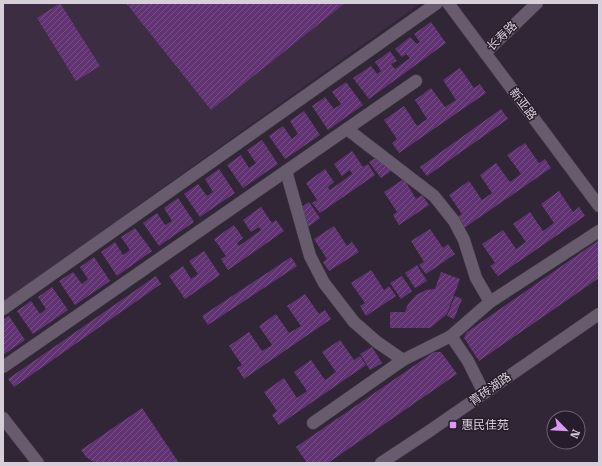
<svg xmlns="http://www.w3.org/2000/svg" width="602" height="466" font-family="'Roboto Serif','Noto Sans SC',serif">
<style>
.built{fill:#3c2d42}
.building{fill:url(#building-hatch)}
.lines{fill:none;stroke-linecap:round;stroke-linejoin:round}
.minor-casing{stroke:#4a414e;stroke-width:13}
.minor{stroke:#675b6d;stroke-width:12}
.poi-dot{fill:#db99f5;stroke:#271c2b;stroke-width:1.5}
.labels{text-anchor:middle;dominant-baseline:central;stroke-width:3;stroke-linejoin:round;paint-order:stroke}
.street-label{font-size:12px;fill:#d6cfd9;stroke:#271c2b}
.poi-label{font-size:12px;fill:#d6cfd9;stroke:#271c2b;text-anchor:start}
</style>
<defs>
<pattern id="building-hatch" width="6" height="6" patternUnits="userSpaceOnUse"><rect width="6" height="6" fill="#623373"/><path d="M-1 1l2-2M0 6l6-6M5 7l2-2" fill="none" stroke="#785086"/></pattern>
</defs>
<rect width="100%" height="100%" fill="#312636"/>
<polygon class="built" points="3,3 421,3 3,302"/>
<g class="building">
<polygon points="60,3 100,66 76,81 37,18"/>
<polygon points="126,3 345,3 211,110"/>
<polygon points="431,22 446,43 369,99 353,78 371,66 377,74 381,71 375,62 390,51 397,61 391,64 395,69 410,58 406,54 402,57 395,49 410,37 417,44 420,42 414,34"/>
<polygon points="460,68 474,88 480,84 486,93 399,153 392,143 397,139 384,120 404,106 417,126 427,119 415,100 431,88 445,107 456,100 443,80"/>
<polygon points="346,82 363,105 328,130 312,106 325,97 334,109 341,104 332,92"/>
<polygon points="501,109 508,119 427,176 420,167"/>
<polygon points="304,111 320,135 285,159 269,136 283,126 292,139 298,134 290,121"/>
<polygon points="262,140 278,164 243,188 227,165 241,155 249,168 256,163 247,150"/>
<polygon points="525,143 539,163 545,159 551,168 464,228 457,217 462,214 449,195 469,181 482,200 492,193 480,175 496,163 510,182 521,174 507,155"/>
<polygon points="352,151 363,167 368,164 375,175 320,213 312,203 317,200 306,183 325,169 334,182 328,187 330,190 352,174 350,170 342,176 334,164"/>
<polygon points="377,157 394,169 381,178 369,162"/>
<polygon points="219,169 235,193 200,217 184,194 198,184 207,196 213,192 205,179"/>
<polygon points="404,179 416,199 422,195 429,205 399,225 393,215 397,212 384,192"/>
<polygon points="559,191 573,212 579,207 585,216 498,276 490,266 495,263 482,244 503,230 516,249 526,242 513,224 530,212 543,231 554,223 541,204"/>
<polygon points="178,198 194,222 159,246 143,223 157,213 165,225 172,221 164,208"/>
<polygon points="309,202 320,218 308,227 302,207"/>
<polygon points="261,207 272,223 276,220 284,231 228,270 221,259 226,256 214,239 234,225 243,238 237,243 239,246 261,230 259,227 251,232 243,220"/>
<polygon points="334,226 347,246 352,242 359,252 329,271 323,262 327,259 314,239"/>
<polygon points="135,228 152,251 117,276 101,252 115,242 123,255 130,250 121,237"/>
<polygon points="430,229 443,248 448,244 455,254 426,274 419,265 424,262 411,241"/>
<polygon points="599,240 599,278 479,361 464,338 467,332"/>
<polygon points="204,251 220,275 185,299 169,276 183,266 191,279 198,274 189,261"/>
<polygon points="94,257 110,281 75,305 59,281 73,272 82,284 88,279 80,267"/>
<polygon points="291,257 297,266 208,325 202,316"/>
<polygon points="417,265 427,281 415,288 405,273"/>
<polygon points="371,270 384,290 389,286 396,296 366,316 360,306 365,303 351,283"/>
<polygon points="441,272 460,279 447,314 430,328 390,328 390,312 405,312 408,304 416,295 426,290 435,289"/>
<polygon points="156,276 161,284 14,387 8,379"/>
<polygon points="402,276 412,291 401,299 390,283"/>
<polygon points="52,287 68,310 33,334 17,311 31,301 40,314 46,309 38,297"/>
<polygon points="305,294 319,314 325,310 331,319 244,379 237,368 242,365 229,346 249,332 262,351 272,345 259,326 276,314 289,333 301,326 287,306"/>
<polygon points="455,296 462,299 454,319 447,316"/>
<polygon points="9,316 25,340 3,355 3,320"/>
<polygon points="340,340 354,360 360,356 366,365 279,425 272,415 277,411 264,392 284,378 297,398 307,391 294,372 311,360 325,380 336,372 322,352"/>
<polygon points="372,347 382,363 370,370 360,354"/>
<polygon points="434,352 441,352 457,374 328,463 307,463 296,447"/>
<polygon points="142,408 179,463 95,463 86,457 81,450"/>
</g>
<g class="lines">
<defs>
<g id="minor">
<polyline points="448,3 599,206"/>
<polyline points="485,53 537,3"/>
<polyline points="347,129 434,196 454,221 464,240 476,278 490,302"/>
<polyline points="286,171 310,256 324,283 354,322 377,342 403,360"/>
<polyline points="3,309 437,3"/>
<polyline points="451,336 468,361 484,393"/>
<polyline points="3,367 416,81"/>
<polyline points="3,418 38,463"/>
<polyline points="313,423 403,360 451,336 490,302 599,231"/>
<polyline points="381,463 428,432 599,314"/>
</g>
</defs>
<use href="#minor" class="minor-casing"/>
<use href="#minor" class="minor"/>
</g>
<rect class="poi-dot" x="449" y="421" width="8" height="8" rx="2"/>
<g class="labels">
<g class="street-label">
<text transform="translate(502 36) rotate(-44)">长寿路</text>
<text transform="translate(523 104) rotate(53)">新亚路</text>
<text transform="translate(490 389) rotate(-35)">青砖湖路</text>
</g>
<g class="poi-label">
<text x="461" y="425">惠民佳苑</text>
</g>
</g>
<rect width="602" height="466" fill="none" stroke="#d6cfd9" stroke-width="8"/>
<g transform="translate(566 430) rotate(114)"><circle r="19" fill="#271c2b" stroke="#6d6471"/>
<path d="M0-3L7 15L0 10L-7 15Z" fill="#db99f5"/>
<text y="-6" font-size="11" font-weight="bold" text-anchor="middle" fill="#d6cfd9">N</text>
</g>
</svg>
